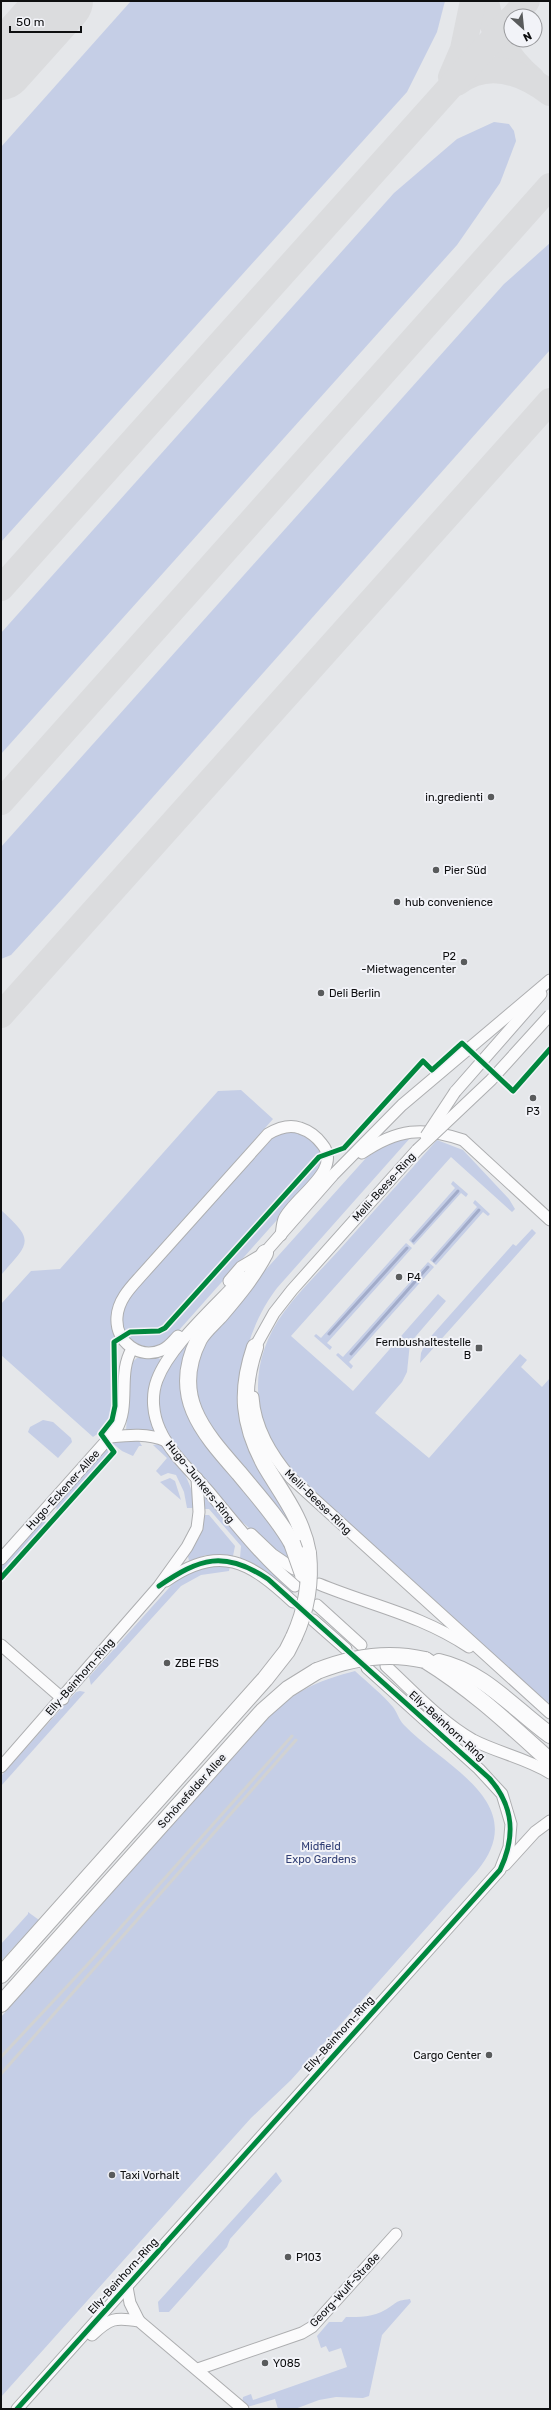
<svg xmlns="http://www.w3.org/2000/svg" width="551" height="2410" font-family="Rubik,sans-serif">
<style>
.green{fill:#c5cee6}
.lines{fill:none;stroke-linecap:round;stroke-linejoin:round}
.stream{stroke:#a2acca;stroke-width:3}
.taxiway{stroke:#dbdcde;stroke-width:26}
.runway{stroke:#dbdcde;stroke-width:64}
.minor-casing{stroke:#adaeb0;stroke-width:13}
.highway-casing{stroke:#adaeb0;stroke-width:18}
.minor{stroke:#fbfbfc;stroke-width:11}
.highway{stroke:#fbfbfc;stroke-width:16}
.rail{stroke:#d1d2d2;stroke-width:3}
.minor-bridge-casing{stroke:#adaeb0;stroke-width:13;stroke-linecap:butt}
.highway-bridge-casing{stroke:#adaeb0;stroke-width:18;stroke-linecap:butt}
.minor-bridge{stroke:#fbfbfc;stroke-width:11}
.highway-bridge{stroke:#fbfbfc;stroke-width:16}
.cycleway-casing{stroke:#f2f3f8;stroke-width:8}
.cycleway{stroke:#00873e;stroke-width:5}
.poi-dot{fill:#595b5c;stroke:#f2f3f8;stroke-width:1.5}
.labels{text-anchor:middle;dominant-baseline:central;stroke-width:4;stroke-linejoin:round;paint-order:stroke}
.poi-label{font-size:11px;fill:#0e0f10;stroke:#f2f3f8;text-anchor:start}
.street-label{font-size:11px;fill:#0e0f10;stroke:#f2f3f8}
.park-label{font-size:11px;fill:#324076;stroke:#f2f3f8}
</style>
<rect width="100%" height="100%" fill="#e5e7ea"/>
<g class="green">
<polygon points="131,1 445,1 437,32 407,92 1,542 1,147"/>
<polygon points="494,122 509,124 514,131 516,141 500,183 457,245 1,754 1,633 394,193 457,139"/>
<polygon points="550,243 550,350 65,896 11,955 1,959 1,847 504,284"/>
<path d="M241,1090L273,1119L121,1291C112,1307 108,1320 116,1338L112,1342L114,1349C113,1377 121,1420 93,1437L1,1355V1304L31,1271L60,1269L218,1091Z"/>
<path d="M293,1131L313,1141L321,1153L163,1327C151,1332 136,1326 125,1333C118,1317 125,1305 133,1292L275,1135Z"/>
<path d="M411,1137L277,1288C260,1310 247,1340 243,1368C242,1378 249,1393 252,1403C265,1447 276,1491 295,1533L204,1423L193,1382L199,1352L217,1324L366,1158L390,1142Z"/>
<path d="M437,1140L463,1150L509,1199L515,1209L512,1212L451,1157L291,1336L353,1391L438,1294L446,1301L410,1343L407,1372L402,1382L375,1413L429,1458L520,1354L527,1360L521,1367L542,1387L550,1378V1706L294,1475C251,1426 245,1365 284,1312C301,1289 322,1269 341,1248C373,1212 405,1176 437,1140Z"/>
<path d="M322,1159L316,1174L309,1184L172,1338C155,1350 143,1350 127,1336L130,1334H158L169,1328L318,1161Z"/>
<polygon points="453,1181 468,1194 466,1197 461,1193 414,1245 409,1240 455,1188 451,1184"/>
<polygon points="475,1200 490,1214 488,1216 483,1212 436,1265 430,1260 477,1207 473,1203"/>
<path d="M1,1210C35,1241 30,1242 1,1275Z"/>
<polygon points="532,1229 536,1233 420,1363 421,1353 426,1342 513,1244 516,1246"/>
<polygon points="406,1243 412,1248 327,1343 332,1347 330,1350 314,1336 316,1334 321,1338"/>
<polygon points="428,1262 434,1267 349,1362 353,1366 351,1369 336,1355 338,1353 343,1357"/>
<polygon points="193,1338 183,1392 271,1521 269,1523 283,1541 290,1559 288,1562 240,1520 177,1447 164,1428 159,1410 159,1396 162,1378 173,1360"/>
<path d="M156,1356L161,1360C146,1379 147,1410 155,1432L126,1431L131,1363L137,1358Z"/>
<polygon points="43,1420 53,1422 71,1438 72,1442 58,1458 28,1432 30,1427"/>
<polygon points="117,1441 139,1441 142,1446 139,1446 133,1456 122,1451 112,1443"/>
<path d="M159,1444C180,1459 192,1484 196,1508H187L184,1492L176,1475L168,1473L161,1476L156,1471L167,1458L153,1445Z"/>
<polygon points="107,1448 109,1454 57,1512 56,1505"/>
<polygon points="170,1478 175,1481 181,1500 160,1482"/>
<polygon points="203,1495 293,1589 293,1593 261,1568 240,1558 241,1546 209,1509 204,1509"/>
<polygon points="203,1515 209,1515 235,1546 233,1556 206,1555 189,1561 188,1556 200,1536"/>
<polygon points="41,1521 48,1522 1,1575 1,1565"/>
<polygon points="214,1566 230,1566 229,1571 201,1575 181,1586 91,1685 89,1677 177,1579 197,1569"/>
<path d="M355,1671C368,1683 382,1694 393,1707C397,1712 399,1720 404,1725C443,1766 533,1803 477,1871L291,2080L251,2118L1,2397V2017L275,1710C303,1687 321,1680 355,1671Z"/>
<polygon points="80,1691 85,1692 1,1786 1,1776 76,1692"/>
<polygon points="28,1912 39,1920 1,1961 1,1944 28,1914"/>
<polygon points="276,2172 282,2181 230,2239 227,2247 169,2312 159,2312 158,2302"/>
<path d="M410,2299L411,2302L382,2335L369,2396L363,2398L336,2397L319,2400L295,2409H278L275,2399L247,2407L242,2403L243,2397L251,2394L253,2400L347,2367L341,2348L329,2352L326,2346L321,2348L317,2336L329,2322H342L346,2317C359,2317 374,2317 385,2310C398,2303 393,2301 410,2299Z"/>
</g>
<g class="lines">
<g class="stream">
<polyline points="413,1241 458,1191"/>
<polyline points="434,1261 479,1210"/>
<polyline points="329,1334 407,1248"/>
<polyline points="351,1354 428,1267"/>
</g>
<g class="taxiway">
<path d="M486,1C491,31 508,59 532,79"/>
<polyline points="514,16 527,1"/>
<polyline points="451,77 463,49 473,1"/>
<path d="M457,83C488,59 522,72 550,93"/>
<polyline points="1,588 511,19"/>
<polyline points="1,802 550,186"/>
<polyline points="1,1015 550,401"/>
</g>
<polyline class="runway" points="1,68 61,1"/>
<defs>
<g id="minor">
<polyline points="455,1092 541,994"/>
<path d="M362,1153C397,1129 423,1126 463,1140L550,1220"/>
<polyline points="261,1257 333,1175 402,1105 550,980"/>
<path d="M242,1277C217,1305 170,1345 157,1380C151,1396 153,1415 160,1430C170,1453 193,1473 209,1492C238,1527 260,1556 295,1586"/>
<polyline points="229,1281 241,1267 263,1254"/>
<path d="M178,1336C173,1341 169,1347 162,1350C140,1360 115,1342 117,1317C118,1301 129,1289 139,1278L268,1134C278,1128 289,1124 300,1128C309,1131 316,1136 322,1144C344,1170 293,1198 284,1219C282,1224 282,1230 281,1235"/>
<polyline points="255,1354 255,1347 274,1313 292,1290 417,1150"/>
<path d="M253,1397C255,1428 271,1454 291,1478L550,1713"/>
<path d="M110,1437C129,1435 148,1433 166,1441"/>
<polyline points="251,1534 272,1554 294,1569"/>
<path d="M1,1559L116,1430C131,1405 117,1374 132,1349"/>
<path d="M166,1581C220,1543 250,1562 293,1602"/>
<path d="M319,1584C372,1606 419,1614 469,1647"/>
<polyline points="317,1605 361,1645"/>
<polyline points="313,1620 346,1649"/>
<polyline points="1,1645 63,1699"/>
<path d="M386,1666C413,1691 441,1722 473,1740C498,1753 526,1758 550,1773"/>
<polyline points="1,1767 159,1586 187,1547 197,1528 199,1512 197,1478"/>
<polyline points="505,1865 535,1832 550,1821"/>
<polyline points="127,2287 130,2303 139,2321"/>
<path d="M92,2335C110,2318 115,2317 139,2321L243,2409"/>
<polyline points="198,2369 302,2333 312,2327 396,2234"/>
<polyline points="17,2409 500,1870 509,1847 511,1824 502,1794 479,1769 367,1668"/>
</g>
<g id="highway">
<path d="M265,1253C253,1276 238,1294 221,1314C214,1322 204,1330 199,1339C170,1396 203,1432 239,1473C257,1495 278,1518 292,1543"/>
<path d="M255,1347C240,1391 243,1424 265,1465C282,1494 302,1518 308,1553"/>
<path d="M425,1660C472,1689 510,1725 550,1761"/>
<path d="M439,1662C484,1672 514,1709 550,1735"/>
<polyline points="1,1975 265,1679 287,1651 294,1637"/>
<polyline points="1,2004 263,1711 288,1689 317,1671"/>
</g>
</defs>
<use href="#minor" class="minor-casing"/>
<use href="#highway" class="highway-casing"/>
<use href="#minor" class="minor"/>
<use href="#highway" class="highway"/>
<g class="rail">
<polyline points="1,2057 88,1964 292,1736"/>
<polyline points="1,2074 296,1740"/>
</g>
<defs>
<g id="minor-bridge">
<polyline points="426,1136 455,1092"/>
<polyline points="417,1150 491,1080 550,1015"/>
</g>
<g id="highway-bridge">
<polyline points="292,1543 303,1574"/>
<path d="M294,1637C306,1611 311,1581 308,1553"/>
<path d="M317,1671C352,1657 387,1651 425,1660"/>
</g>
</defs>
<use href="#minor-bridge" class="minor-bridge-casing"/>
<use href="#highway-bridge" class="highway-bridge-casing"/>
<use href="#minor-bridge" class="minor-bridge"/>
<use href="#highway-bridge" class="highway-bridge"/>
<defs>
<g id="cycleway">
<polyline points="1,1578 114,1452 101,1434 112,1420 115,1406 114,1342 130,1332 159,1331 165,1328 319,1157 344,1148 423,1061 432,1070 462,1043 513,1091 550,1049"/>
<path d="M17,2409L500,1870C516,1836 514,1806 489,1778L268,1579C224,1550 200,1558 159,1586"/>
</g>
</defs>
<use href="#cycleway" class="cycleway-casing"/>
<use href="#cycleway" class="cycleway"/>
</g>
<g class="poi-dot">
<circle cx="491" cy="797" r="4"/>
<circle cx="436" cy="870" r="4"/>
<circle cx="397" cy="902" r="4"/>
<circle cx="464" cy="962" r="4"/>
<circle cx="321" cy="993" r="4"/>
<circle cx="533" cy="1098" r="4"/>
<circle cx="399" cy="1277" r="4"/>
<rect x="475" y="1344" width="8" height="8" rx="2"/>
<circle cx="167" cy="1663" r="4"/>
<circle cx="489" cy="2055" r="4"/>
<circle cx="112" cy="2175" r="4"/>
<circle cx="288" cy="2257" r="4"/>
<circle cx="265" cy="2363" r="4"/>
</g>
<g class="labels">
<g class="poi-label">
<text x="483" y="797" text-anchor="end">in.gredienti</text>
<text x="444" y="870">Pier Süd</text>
<text x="405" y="902">hub convenience</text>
<text x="456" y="956" text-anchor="end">P2<tspan x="456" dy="13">-Mietwagencenter</tspan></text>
<text x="329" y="993">Deli Berlin</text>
<text x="533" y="1111" text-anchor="middle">P3</text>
<text x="407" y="1277">P4</text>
<text x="471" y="1342" text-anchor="end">Fernbushaltestelle<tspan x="471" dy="13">B</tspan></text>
<text x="175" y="1663">ZBE FBS</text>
<text x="481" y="2055" text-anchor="end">Cargo Center</text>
<text x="120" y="2175">Taxi Vorhalt</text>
<text x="296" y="2257">P103</text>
<text x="273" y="2363">Y085</text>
</g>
<g class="street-label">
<text transform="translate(384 1187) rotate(-48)">Melli-Beese-Ring</text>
<text transform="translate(200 1482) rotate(51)">Hugo-Junkers-Ring</text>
<text transform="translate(63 1490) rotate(-48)">Hugo-Eckener-Allee</text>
<text transform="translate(318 1502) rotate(44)">Melli-Beese-Ring</text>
<text transform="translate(80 1677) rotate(-49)">Elly-Beinhorn-Ring</text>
<text transform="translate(447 1726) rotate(42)">Elly-Beinhorn-Ring</text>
<text transform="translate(192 1791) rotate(-48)">Schönefelder Allee</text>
<text transform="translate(339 2034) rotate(-48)">Elly-Beinhorn-Ring</text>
<text transform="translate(123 2276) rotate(-48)">Elly-Beinhorn-Ring</text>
<text transform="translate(345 2290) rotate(-47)">Georg-Wulf-Straße</text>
</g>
<g class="park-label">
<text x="321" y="1846">Midfield<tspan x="321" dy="13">Expo Gardens</tspan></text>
</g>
</g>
<rect width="551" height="2410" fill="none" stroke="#0e0f10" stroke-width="4"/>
<g transform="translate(523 28) rotate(153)"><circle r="19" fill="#f2f3f8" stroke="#97989b"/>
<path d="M0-3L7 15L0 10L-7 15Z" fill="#595b5c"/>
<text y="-6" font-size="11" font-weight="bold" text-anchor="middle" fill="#0e0f10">N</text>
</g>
<path d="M10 26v6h71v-6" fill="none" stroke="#0e0f10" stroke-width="2"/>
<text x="16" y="26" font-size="12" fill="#0e0f10" stroke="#f2f3f8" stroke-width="3" paint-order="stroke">50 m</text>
</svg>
